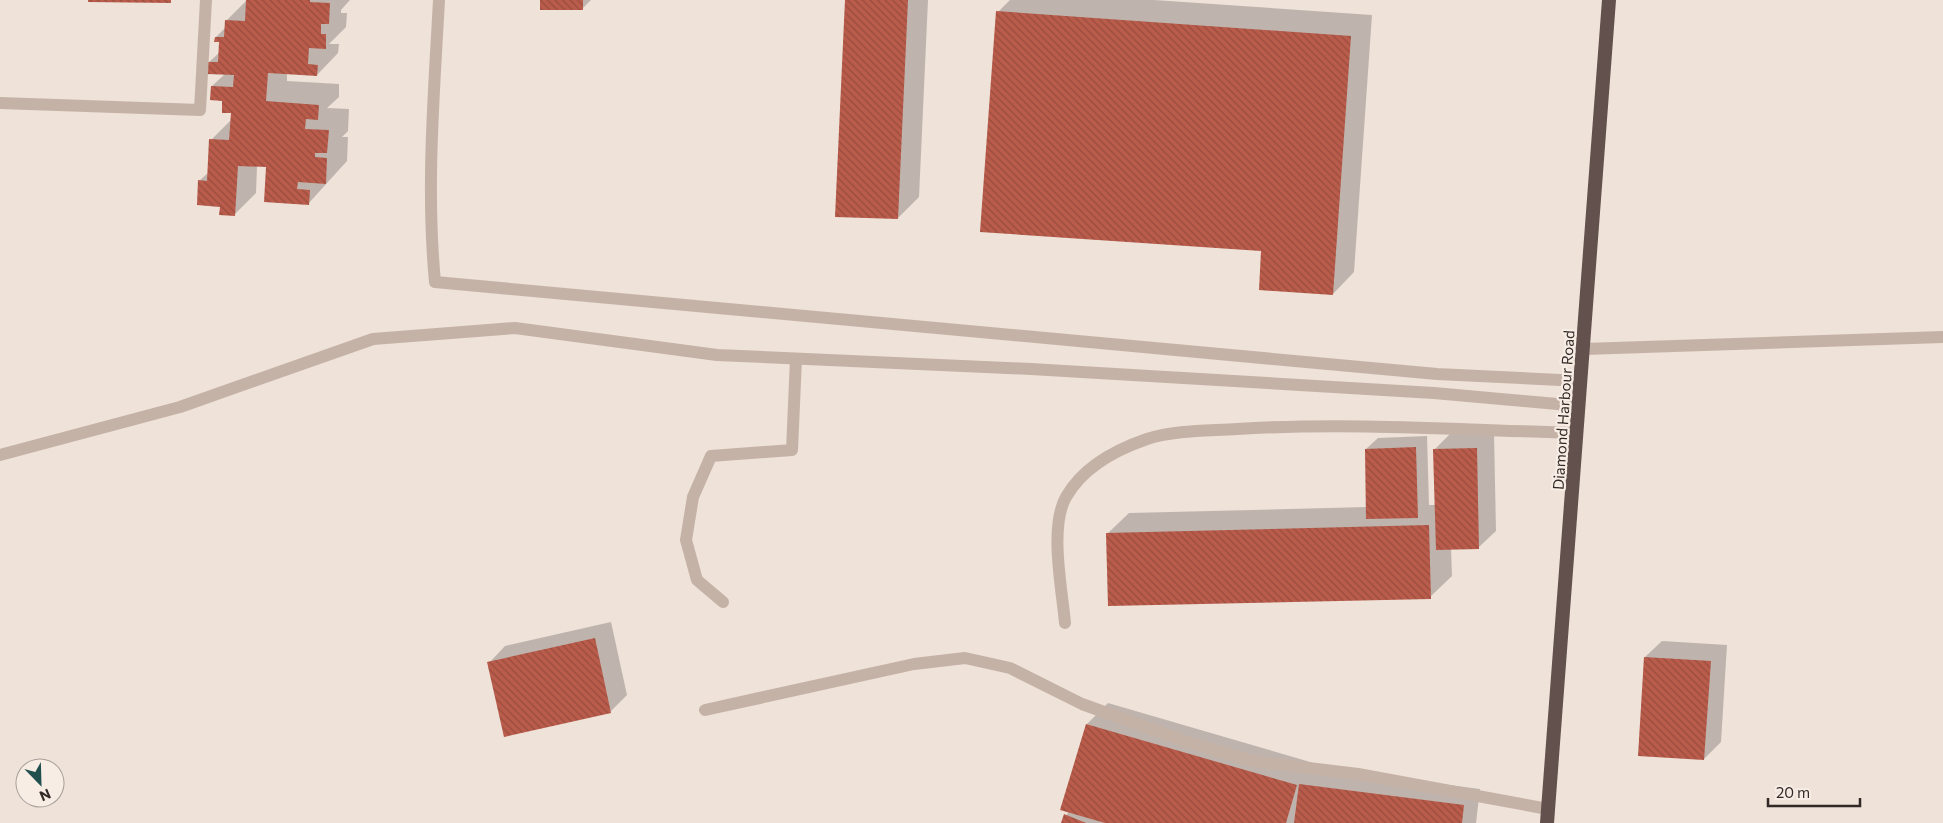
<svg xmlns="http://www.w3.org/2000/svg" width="1943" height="823" font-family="Commissioner,sans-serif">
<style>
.shadow{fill:#0003}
.building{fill:url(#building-back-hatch)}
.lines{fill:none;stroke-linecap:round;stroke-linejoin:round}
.service{stroke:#c5b2a6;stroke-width:12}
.minor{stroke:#c5b2a6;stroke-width:12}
.trunk{stroke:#62514c;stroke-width:14}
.labels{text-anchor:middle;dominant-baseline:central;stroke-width:4.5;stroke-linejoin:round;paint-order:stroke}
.street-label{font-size:15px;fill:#322926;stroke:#f7ede5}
</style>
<defs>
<pattern id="building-back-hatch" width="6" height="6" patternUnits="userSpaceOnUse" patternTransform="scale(1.25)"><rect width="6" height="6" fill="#ba5c4b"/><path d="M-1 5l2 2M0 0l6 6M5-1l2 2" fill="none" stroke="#984c3e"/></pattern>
</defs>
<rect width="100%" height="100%" fill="#eee2d9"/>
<g class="shadow">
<polygon points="247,0 350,0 341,10 341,13 347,13 346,27 329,44 339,44 338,53 317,75 287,73 287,81 339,84 339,97 327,108 349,109 348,131 342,137 348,137 347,161 308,204 268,166 257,166 256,193 234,215 221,205 199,181 209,172 211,140 232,119 232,112 212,86 225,74 209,62 220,52 221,41 216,37 226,27 226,21"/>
<polygon points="541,0 591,0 582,9"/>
<polygon points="846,0 928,0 919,197 898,218"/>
<polygon points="1010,0 1154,0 1372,15 1354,272 1333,294 1263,250 998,12"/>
<polygon points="1494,432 1496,531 1479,547 1451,548 1452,576 1430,597 1107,534 1129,513 1367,507 1366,449 1378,438 1427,436 1429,505 1436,505 1435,449 1451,433"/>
<polygon points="611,622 627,695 610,712 489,663 505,646"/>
<polygon points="1662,641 1727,645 1721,742 1704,759 1645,657"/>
<polygon points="1108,703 1317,764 1316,768 1480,789 1476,823 1062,823 1069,811 1061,809 1087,724"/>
</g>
<g class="building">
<polygon points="88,0 171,0 171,3 88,2"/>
<polygon points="246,0 310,0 310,2 330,3 329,24 321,24 321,34 326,34 326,49 309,48 308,64 318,65 317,76 268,73 266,101 319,105 318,120 306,119 305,129 329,130 327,153 315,153 315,157 327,158 326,184 298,182 297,189 310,190 309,205 264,202 266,167 238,166 235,216 219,215 220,207 197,205 198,180 207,181 209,139 229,140 231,113 222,113 222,101 210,100 211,86 233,87 234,75 207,74 208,62 218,62 219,42 214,42 215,37 224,37 225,20 245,21"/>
<rect x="540" y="0" width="43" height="10"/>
<polygon points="845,0 908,0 898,219 835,217"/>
<polygon points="996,11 1351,36 1333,295 1259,290 1261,251 980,232"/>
<polygon points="1416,447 1418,518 1366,519 1365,449"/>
<polygon points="1477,448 1479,549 1436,550 1433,449"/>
<polygon points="1429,525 1431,599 1108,606 1106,533"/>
<polygon points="595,638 611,713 504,737 487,662"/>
<polygon points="1644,657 1711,661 1704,760 1638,756"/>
<polygon points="1086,724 1297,785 1286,823 1105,823 1060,810"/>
<polygon points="1299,784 1464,805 1462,823 1294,823"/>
<polygon points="1064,814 1086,823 1061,823"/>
</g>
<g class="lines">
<g class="service">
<polyline points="723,602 697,580 686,540 693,497 711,456 792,450 796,359"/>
<path d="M1065,623C1062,589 1049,527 1066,497C1083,467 1115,450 1147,439C1176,430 1208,431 1237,429C1350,422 1464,430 1577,433"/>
</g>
<g class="minor">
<path d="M439,0C434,94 426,188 435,282L1437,374L1581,381"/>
<polyline points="0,103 200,110 206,0"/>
<polyline points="1584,349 1943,337"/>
<polyline points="0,455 180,407 373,339 515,328 717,355 1031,369 1434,393 1579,406"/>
<polyline points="705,710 914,664 965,658 1010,668 1082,704 1190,743 1252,761 1358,774 1548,809"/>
</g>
<polyline class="trunk" points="1547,823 1609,0"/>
</g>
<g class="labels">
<g class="street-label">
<text transform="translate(1563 410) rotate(-86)">Diamond Harbour Road</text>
</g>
</g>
<g transform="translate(40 783) rotate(157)"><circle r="24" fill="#f7ede5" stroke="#a89f99"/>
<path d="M0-4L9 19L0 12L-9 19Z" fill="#204f4e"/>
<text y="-8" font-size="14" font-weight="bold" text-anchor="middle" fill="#322926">N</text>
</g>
<path d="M1768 798v8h92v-8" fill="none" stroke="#322926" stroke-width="2.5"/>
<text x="1776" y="798" font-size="15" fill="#322926" stroke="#f7ede5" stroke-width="4" paint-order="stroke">20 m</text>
</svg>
